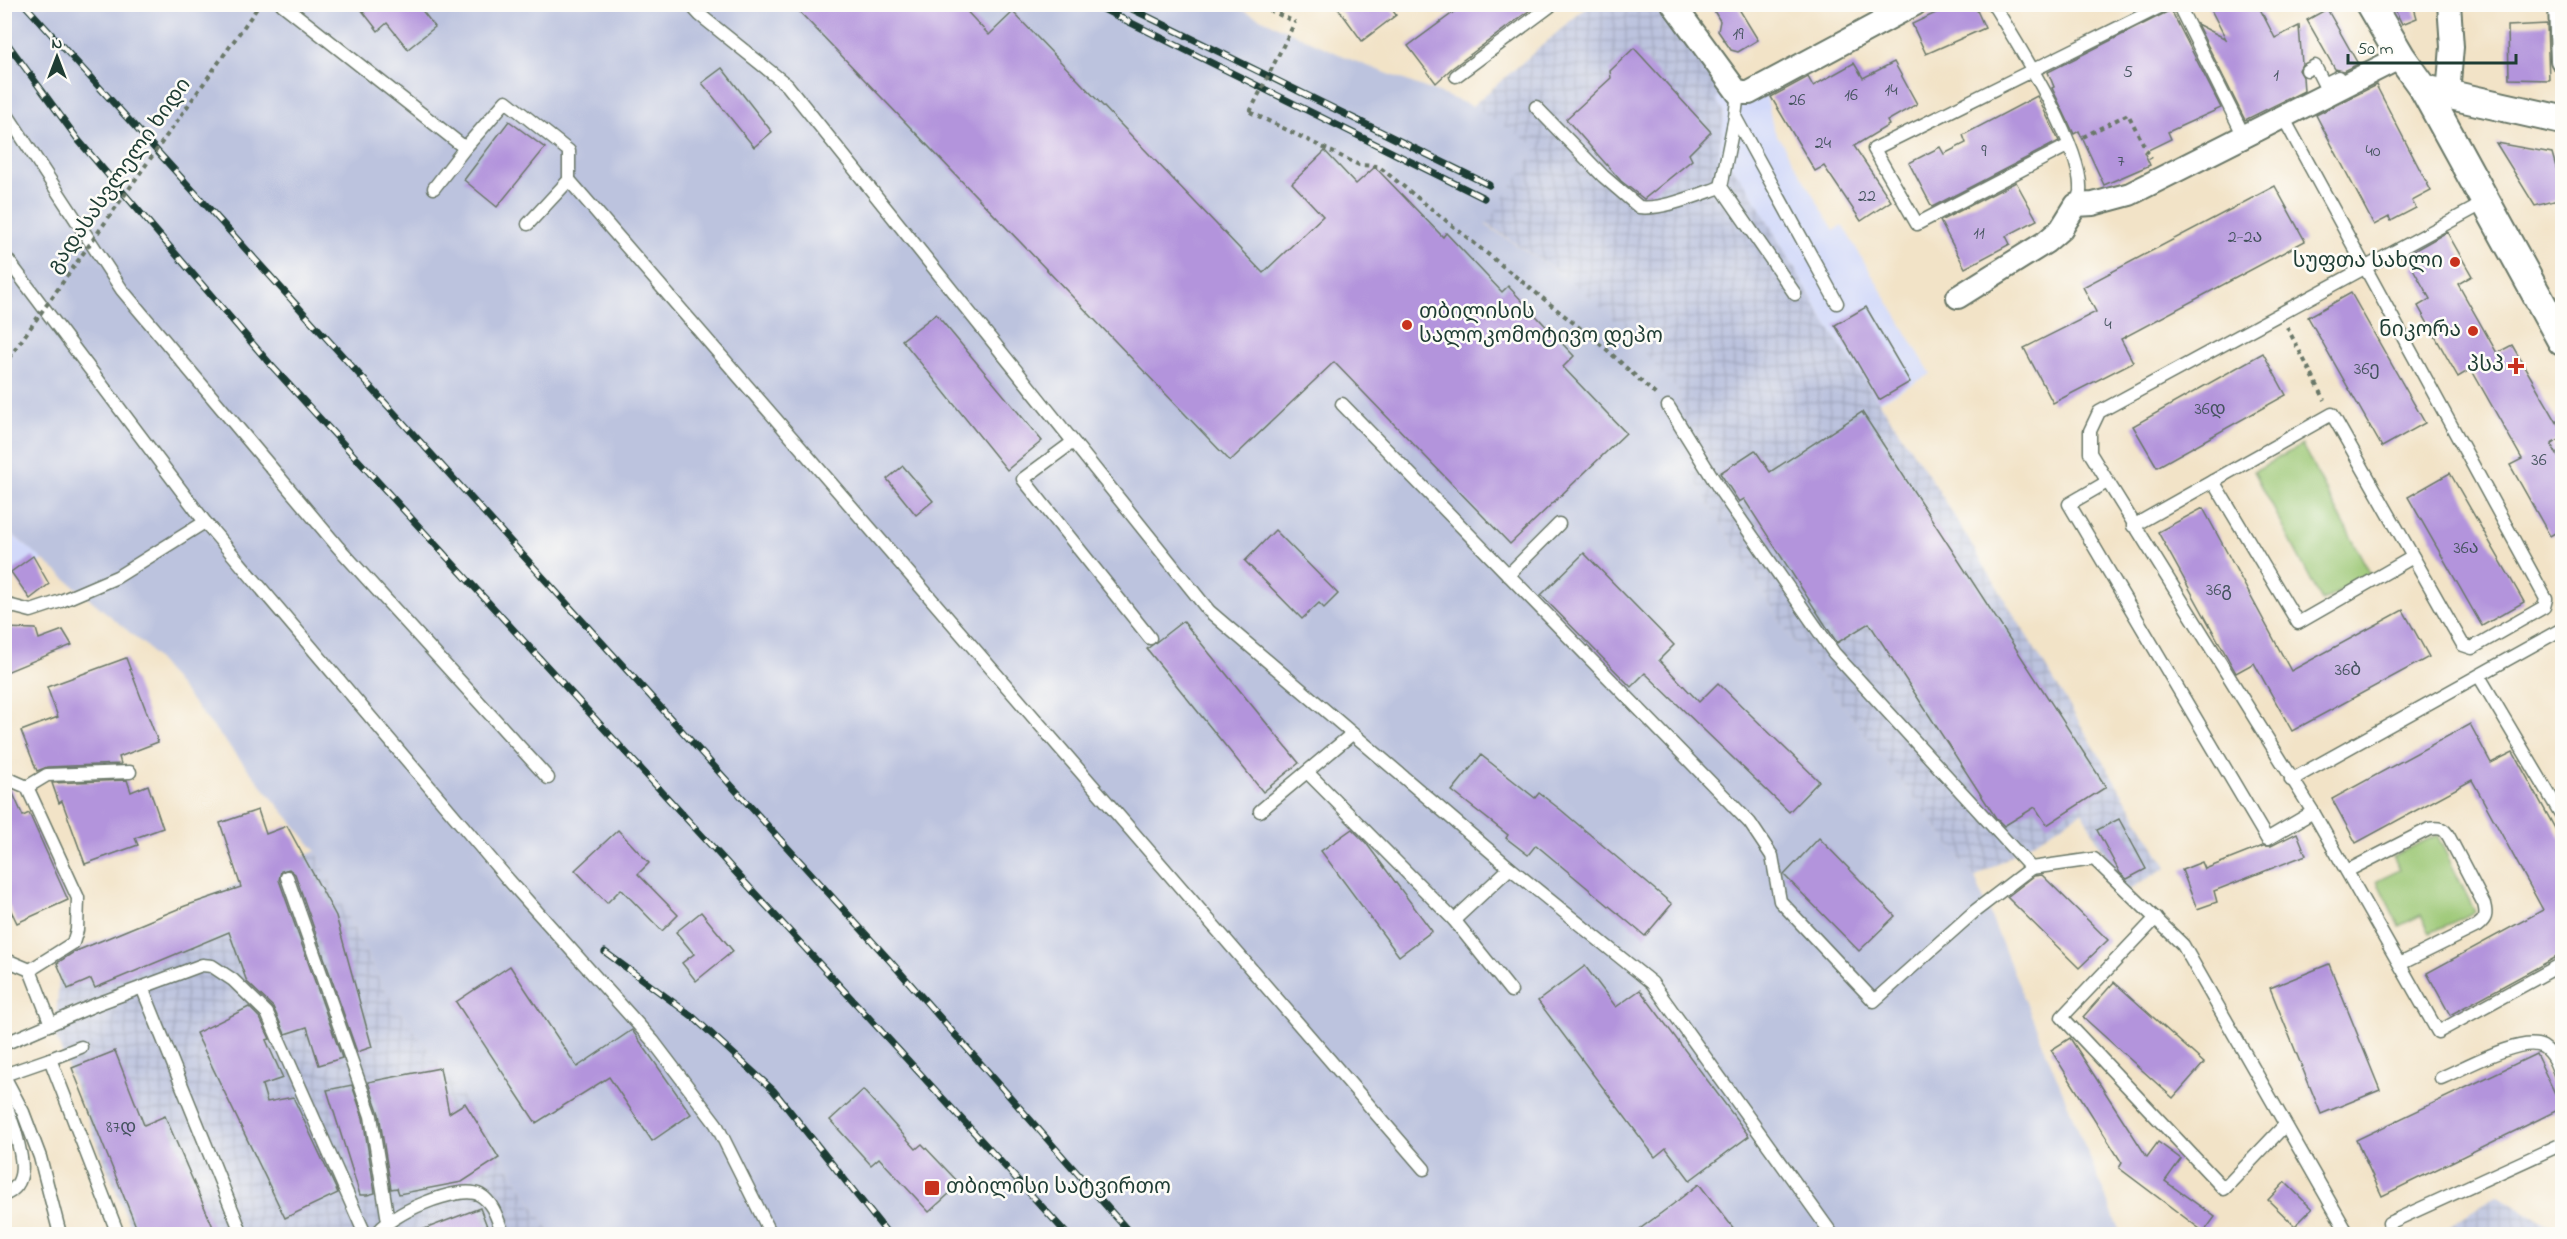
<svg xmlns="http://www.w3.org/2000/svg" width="2567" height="1239" font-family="'Indie Flower','Noto Sans Georgian',sans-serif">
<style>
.built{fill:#d2d9f9}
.industrial{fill:url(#industrial-grid)}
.railway{fill:#bcc3de}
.green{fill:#9bc775;stroke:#5d8254;stroke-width:1.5}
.building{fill:#b394dc}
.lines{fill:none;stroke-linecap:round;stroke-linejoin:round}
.service-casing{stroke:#697767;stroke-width:15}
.minor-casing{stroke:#697767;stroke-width:26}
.tertiary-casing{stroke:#697767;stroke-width:32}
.path{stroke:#697767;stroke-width:4;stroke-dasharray:4.5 4.5;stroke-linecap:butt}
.service{stroke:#fff;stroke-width:12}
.minor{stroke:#fff;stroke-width:22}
.tertiary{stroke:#fff;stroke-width:28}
.rail-casing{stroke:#1f3d34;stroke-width:7}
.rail{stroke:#fdfcf7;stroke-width:4.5;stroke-dasharray:14;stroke-linecap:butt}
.path-bridge{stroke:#697767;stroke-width:4;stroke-dasharray:4.5 4.5;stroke-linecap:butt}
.poi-dot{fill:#c8321e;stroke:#fdfcf7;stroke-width:2}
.labels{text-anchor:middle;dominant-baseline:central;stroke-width:5;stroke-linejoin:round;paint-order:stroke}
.number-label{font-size:18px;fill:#44535e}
.street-label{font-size:21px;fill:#1f3d34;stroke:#fdfcf7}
.poi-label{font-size:21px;fill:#1f3d34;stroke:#fdfcf7;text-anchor:end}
</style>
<defs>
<pattern id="industrial-grid" width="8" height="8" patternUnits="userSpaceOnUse" patternTransform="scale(1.5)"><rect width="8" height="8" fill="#bcc3de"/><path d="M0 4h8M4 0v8" fill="none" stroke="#a1a8bf"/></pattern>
</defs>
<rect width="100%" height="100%" fill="#fdfcf7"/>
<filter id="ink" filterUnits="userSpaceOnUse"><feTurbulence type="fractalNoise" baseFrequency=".0167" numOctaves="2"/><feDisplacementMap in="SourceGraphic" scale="12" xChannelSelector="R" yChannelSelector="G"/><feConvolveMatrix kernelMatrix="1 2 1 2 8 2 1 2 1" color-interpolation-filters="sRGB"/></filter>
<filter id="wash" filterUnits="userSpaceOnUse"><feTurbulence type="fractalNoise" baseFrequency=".008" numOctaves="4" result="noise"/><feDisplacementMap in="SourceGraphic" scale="24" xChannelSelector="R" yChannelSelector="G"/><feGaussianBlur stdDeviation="1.35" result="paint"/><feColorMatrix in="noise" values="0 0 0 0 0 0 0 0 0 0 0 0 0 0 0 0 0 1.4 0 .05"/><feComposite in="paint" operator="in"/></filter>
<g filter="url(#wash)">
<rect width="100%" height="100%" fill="#f2e3c7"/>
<g class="built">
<polygon points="1723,90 1766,93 1773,128 1834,230 1843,226 1931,374 1879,402 1825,322 1752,194 1732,167 1718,161 1724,112 1716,100"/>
<polygon points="4,528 44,560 5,581 4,581"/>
</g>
<g class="industrial">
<polygon points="1589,5 1656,5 1723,90 1716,100 1724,112 1718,161 1732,167 1752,194 1825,322 1936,486 2167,867 2125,892 2082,812 1975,878 1788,634 1693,478 1678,391 1566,277 1486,224 1472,106"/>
<polygon points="316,851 383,987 468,1104 552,1234 133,1234 55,1035 59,979 55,959"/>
<polygon points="2497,1195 2562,1233 2562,1234 2436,1234"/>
</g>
<polygon class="railway" points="4,5 1231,5 1352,60 1472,106 1538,147 1486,225 1566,277 1609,314 1678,391 1693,478 1788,634 1975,878 2121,1234 552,1234 468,1104 383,987 316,851 146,646 5,528"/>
<g class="green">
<polygon points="2302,445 2371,575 2322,601 2254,471"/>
<polygon points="2437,835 2475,912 2430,933 2421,915 2399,926 2377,881 2400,870 2393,856"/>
</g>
<g id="blocks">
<g class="building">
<polygon points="357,4 417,4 435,27 408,49 387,23 378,31"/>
<polygon points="792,4 960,4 989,35 1013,12 1263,273 1323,216 1292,183 1325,151 1356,184 1375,167 1443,237 1446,233 1502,292 1508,286 1574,356 1563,367 1626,433 1510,544 1334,362 1230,461"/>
<polygon points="1335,4 1388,4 1396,15 1362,41"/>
<polygon points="1465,4 1538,4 1451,69 1436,83 1408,46"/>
<polygon points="1710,4 1736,4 1758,40 1738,52 1731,50 1718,31 1720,21"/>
<polygon points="1955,4 1974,4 1985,28 1926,54 1912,24"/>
<polygon points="2208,4 2255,4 2260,9 2275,38 2299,26 2302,64 2299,70 2303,77 2304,91 2245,120 2197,24 2226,39"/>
<polygon points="2392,4 2413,4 2417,18 2402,24"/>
<polygon points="2327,9 2358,64 2343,71 2335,69 2307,20"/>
<polygon points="2171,10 2221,108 2168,132 2171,139 2144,152 2150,165 2104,185 2079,131 2074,134 2052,88 2054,87 2048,72"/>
<polygon points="2547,24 2549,80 2509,79 2508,26"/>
<polygon points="1634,48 1711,132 1689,154 1692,160 1644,199 1621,181 1566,119 1611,78 1610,71"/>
<polygon points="1894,62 1917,104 1887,121 1889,125 1854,146 1891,201 1861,221 1824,166 1815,171 1771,97 1808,77 1813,86 1854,63 1863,78"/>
<polygon points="722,68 772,132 754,147 702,83"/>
<polygon points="2376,85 2431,191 2412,201 2416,208 2391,221 2389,217 2374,225 2316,115"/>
<polygon points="2037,96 2059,141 1932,207 1909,163 1940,147 1944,154 1966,143 1963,135"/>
<polygon points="509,121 545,148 497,207 464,180"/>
<polygon points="2496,143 2552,153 2558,174 2562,173 2562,199 2535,206"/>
<polygon points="2016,182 2037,220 2006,236 2010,244 1965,268 1940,221"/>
<polygon points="2275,186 2305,241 2121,339 2133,362 2053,403 2024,348 2096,312 2083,287"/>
<polygon points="2447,232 2472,276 2458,284 2497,353 2512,345 2562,431 2562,438 2551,444 2562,464 2562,529 2550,536 2510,465 2522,459 2471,369 2458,377 2418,306 2430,299 2412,267 2417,265 2410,253"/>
<polygon points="2351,293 2425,423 2382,447 2308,317"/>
<polygon points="1866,307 1910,382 1879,400 1835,325"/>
<polygon points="936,314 1042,441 1007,470 902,340"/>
<polygon points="2263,353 2286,395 2157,467 2133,426"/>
<polygon points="1862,412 2106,787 2047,825 2035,807 2004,826 1996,818 1869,623 1837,643 1744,499 1739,502 1720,473 1755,450 1770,472"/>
<polygon points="903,466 933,501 916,515 887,479"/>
<polygon points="2450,473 2524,602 2482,626 2408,497"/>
<polygon points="2203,508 2291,671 2403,610 2429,657 2292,731 2254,663 2236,673 2158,532"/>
<polygon points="1275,530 1338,594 1324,608 1319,603 1302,619 1245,561"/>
<polygon points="1584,553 1674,645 1659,660 1699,702 1718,683 1819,781 1789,812 1645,673 1631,687 1541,595"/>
<polygon points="33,556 49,584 30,599 11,572"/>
<polygon points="1183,621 1299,763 1263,792 1147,649"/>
<polygon points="4,628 36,629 39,639 63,630 72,645 4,673"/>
<polygon points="126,658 158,742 119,757 121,764 47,767 37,771 21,731 58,717 47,687"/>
<polygon points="2470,724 2491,763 2513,752 2562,841 2562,954 2450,1015 2427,973 2543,910 2472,780 2356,843 2332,799"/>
<polygon points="1481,755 1535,798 1539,793 1561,810 1672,904 1645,936 1536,845 1528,855 1506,838 1508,835 1452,791"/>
<polygon points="127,780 131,792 148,785 163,828 135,838 138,845 85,864 62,801 59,803 52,783"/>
<polygon points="4,786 11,789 23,816 29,813 68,900 17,923 4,896"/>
<polygon points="258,810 266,834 287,826 336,916 372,1047 357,1052 295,874 289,869 281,871 279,880 342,1058 319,1065 307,1027 285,1034 273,1007 247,982 229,932 95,988 91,979 68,989 57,963 74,952 185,906 241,887 220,823"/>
<polygon points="2119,819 2146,869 2127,879 2120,873 2097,830"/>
<polygon points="1352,829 1366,843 1432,931 1399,956 1321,851"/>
<polygon points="618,830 649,863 638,874 678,915 662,931 621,889 607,903 575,870"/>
<polygon points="2297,833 2306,855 2214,891 2217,902 2197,909 2182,870 2202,862 2205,869 2263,846 2271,846"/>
<polygon points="1819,838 1895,916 1859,951 1784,875"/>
<polygon points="2042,875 2108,940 2079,968 2007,897 2034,876"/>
<polygon points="701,912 733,951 696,981 682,963 694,954 676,932"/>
<polygon points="2329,964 2380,1090 2321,1114 2270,988"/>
<polygon points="510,966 577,1067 632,1030 691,1114 652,1141 609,1077 536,1123 456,1002"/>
<polygon points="1585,966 1616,1007 1640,990 1749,1136 1690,1180 1666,1148 1655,1157 1538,1001"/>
<polygon points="2114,982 2204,1063 2173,1098 2083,1017"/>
<polygon points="249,1007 260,1018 270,1039 266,1040 283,1078 262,1085 267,1102 293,1097 338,1193 285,1218 196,1033"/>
<polygon points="2070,1038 2147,1157 2158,1142 2181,1159 2165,1181 2215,1217 2204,1232 2119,1168 2122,1163 2051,1050"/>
<polygon points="115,1051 144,1125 165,1116 216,1234 139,1234 72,1068"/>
<polygon points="2536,1054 2562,1108 2382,1196 2356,1140"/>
<polygon points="440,1068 449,1113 465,1103 499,1158 462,1182 399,1194 397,1188 391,1189 379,1114 368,1082"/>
<polygon points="352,1085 363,1118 375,1193 367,1195 360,1195 327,1090"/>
<polygon points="863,1090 916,1149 922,1144 960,1184 929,1212 879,1158 871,1165 830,1120"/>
<polygon points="2285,1182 2312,1209 2295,1226 2268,1200"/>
<polygon points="1699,1184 1738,1234 1633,1234 1672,1205"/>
<polygon points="480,1208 490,1234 414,1234 414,1233"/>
</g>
</g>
</g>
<g filter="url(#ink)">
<use href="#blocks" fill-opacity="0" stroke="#697767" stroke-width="1.5"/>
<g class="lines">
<defs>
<g id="service">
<polyline points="282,4 465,148 506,101 569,151 569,180 528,224"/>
<polyline points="690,4 700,15 787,85 1209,611 1510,868 1652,983 1832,1234"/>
<polyline points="1874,4 1883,22"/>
<path d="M1993,4C2017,43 2084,149 2080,192C2079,196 2077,201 2076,205"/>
<polyline points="2178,4 2244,136"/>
<polyline points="2307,70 2315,66 2324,84 2338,77"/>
<polyline points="1456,76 1553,4"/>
<polyline points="1738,93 1735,117 1837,303"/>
<path d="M1536,107L1603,176L1639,207C1662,210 1698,195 1721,187"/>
<polyline points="4,110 122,290 338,547 548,778"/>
<polyline points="1735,117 1721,187 1795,294"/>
<polyline points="2069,145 1917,224 1874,149 2166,4"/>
<polyline points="569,180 1424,1169"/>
<polyline points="434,188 465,148"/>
<polyline points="2486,202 2099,412 2090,431 2090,453 2313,812 2438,1032 2562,964"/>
<polyline points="4,255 205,522 506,877 653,1041 716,1124 771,1234"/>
<polyline points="1342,404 1750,823 1772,856 1780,901 1874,1001 1975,911 2031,868"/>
<polyline points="1668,406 1722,493 1834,653 2031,868 2094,859 2183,945 2348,1234"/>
<polyline points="1073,442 1023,479 1150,638"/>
<polyline points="2213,481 2298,623 2413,557"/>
<polyline points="2107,482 2069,504 2267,839 2313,812"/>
<polyline points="2133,526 2332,414 2463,645 2472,648 2544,607 2546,599 2283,117"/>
<polyline points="1508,575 1559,524"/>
<polyline points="4,604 31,611 61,601 117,577 205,522"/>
<polyline points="2479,676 2562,816"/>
<polyline points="1307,772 1454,920 1511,991"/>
<polyline points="4,777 27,787 78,898 77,930 73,943 30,970 51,1024"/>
<polyline points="2291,780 2562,629"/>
<polyline points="27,787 47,775 130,772"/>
<polyline points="1260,811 1352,734"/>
<path d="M2347,871L2429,829C2440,827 2444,828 2449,837L2484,904C2487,915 2486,919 2477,926L2400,964"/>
<polyline points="287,877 371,1116 388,1221"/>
<polyline points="2156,918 2062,1017 2224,1189 2284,1126"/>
<polyline points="1454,920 1510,868"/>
<polyline points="4,959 30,970"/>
<polyline points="142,987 239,1227"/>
<polyline points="4,1044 97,1004 202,965 212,966 233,980 267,1013 365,1234"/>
<polyline points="50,1059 81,1047"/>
<polyline points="4,1075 50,1059 118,1234"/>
<polyline points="4,1076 23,1112 40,1157 60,1234"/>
<path d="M2441,1078C2463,1069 2522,1035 2543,1047C2554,1054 2558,1068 2562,1079"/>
<polyline points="4,1135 15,1131 5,1102 9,1088"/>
<path d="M4,1195C31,1184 21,1154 15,1131"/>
<polyline points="2389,1223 2562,1144"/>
<path d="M377,1234C387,1215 460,1183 480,1195C494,1203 498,1221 503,1234"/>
</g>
<g id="minor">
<polyline points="1673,4 1738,93 1749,93 1915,4"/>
<polyline points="2560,4 2562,60"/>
<polyline points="2448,94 2452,47 2449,4"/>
<polyline points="1958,297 2046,242 2061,229 2076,205 2093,204 2130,194 2401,57"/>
</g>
<g id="tertiary">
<polyline points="2370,4 2401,57 2424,89 2562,341"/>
<polyline points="2424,89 2562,120"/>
</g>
</defs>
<use href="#service" class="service-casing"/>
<use href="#minor" class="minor-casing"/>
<use href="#tertiary" class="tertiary-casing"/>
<g class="path">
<polyline points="1265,4 1265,8 1295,22"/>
<polyline points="1250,112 1359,165 1378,166 1606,349 1656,395"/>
<polyline points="2083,137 2128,114 2151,159"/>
<polyline points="2287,327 2325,400"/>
<path d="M4,938L8,936C6,925 4,921 12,913"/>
</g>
<use href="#service" class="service"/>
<use href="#minor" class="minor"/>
<use href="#tertiary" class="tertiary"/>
<defs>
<g id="rail">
<polyline points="24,4 891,962 1131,1234"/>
<polyline points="1093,4 1484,198"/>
<polyline points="1122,4 1489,185"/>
<polyline points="4,39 79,141 270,364 1067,1234"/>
<polyline points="605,952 692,1016 773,1090 888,1234"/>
</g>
</defs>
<use href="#rail" class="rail-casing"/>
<use href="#rail" class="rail"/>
<g class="path-bridge">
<polyline points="1250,112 1295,22"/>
<polyline points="4,365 260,4"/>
</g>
</g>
</g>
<g class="poi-dot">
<circle cx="2455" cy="262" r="6"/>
<circle cx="1407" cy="325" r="6"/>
<circle cx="2473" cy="331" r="6"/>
<path d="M2513 357h6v6h6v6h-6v6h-6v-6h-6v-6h6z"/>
<rect x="924" y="1180" width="16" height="16" rx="3"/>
</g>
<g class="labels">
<g class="number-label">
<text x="1738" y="35">19</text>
<text x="2128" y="73">5</text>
<text x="2276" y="76">1</text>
<text x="1891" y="91">14</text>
<text x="1851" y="96">16</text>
<text x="1797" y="101">26</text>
<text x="1823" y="144">24</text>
<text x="1984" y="152">9</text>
<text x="2373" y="152">40</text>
<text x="2121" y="162">7</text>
<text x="1867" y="197">22</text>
<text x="1979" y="234">11</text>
<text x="2245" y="238">2-2ა</text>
<text x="2108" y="325">4</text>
<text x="2367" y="370">36ე</text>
<text x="2210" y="410">36დ</text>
<text x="2539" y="461">36</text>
<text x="2466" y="549">36ა</text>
<text x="2219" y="591">36გ</text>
<text x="2348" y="671">36ბ</text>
<text x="121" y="1128">87დ</text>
</g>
<g class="street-label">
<text transform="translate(120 176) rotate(-55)">გადასასვლელი ხიდი</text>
</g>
<g class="poi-label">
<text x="2443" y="262">სუფთა სახლი</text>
<text x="1419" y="313" text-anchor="start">თბილისის<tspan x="1419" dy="24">სალოკომოტივო დეპო</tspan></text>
<text x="2461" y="331">ნიკორა</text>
<text x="2504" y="366">პსპ</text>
<text x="946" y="1188" text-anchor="start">თბილისი სატვირთო</text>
</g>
</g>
<rect width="2567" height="1239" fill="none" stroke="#fdfcf7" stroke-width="24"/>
<g transform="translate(57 57)" stroke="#fdfcf7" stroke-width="4.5" paint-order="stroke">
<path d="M0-4.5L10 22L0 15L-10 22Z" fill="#1f3d34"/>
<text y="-9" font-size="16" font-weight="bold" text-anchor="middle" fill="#1f3d34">N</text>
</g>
<path d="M2348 54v9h168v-9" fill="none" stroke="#1f3d34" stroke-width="3"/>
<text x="2357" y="54" font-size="18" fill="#1f3d34" stroke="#fdfcf7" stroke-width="4.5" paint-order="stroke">50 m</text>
</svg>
